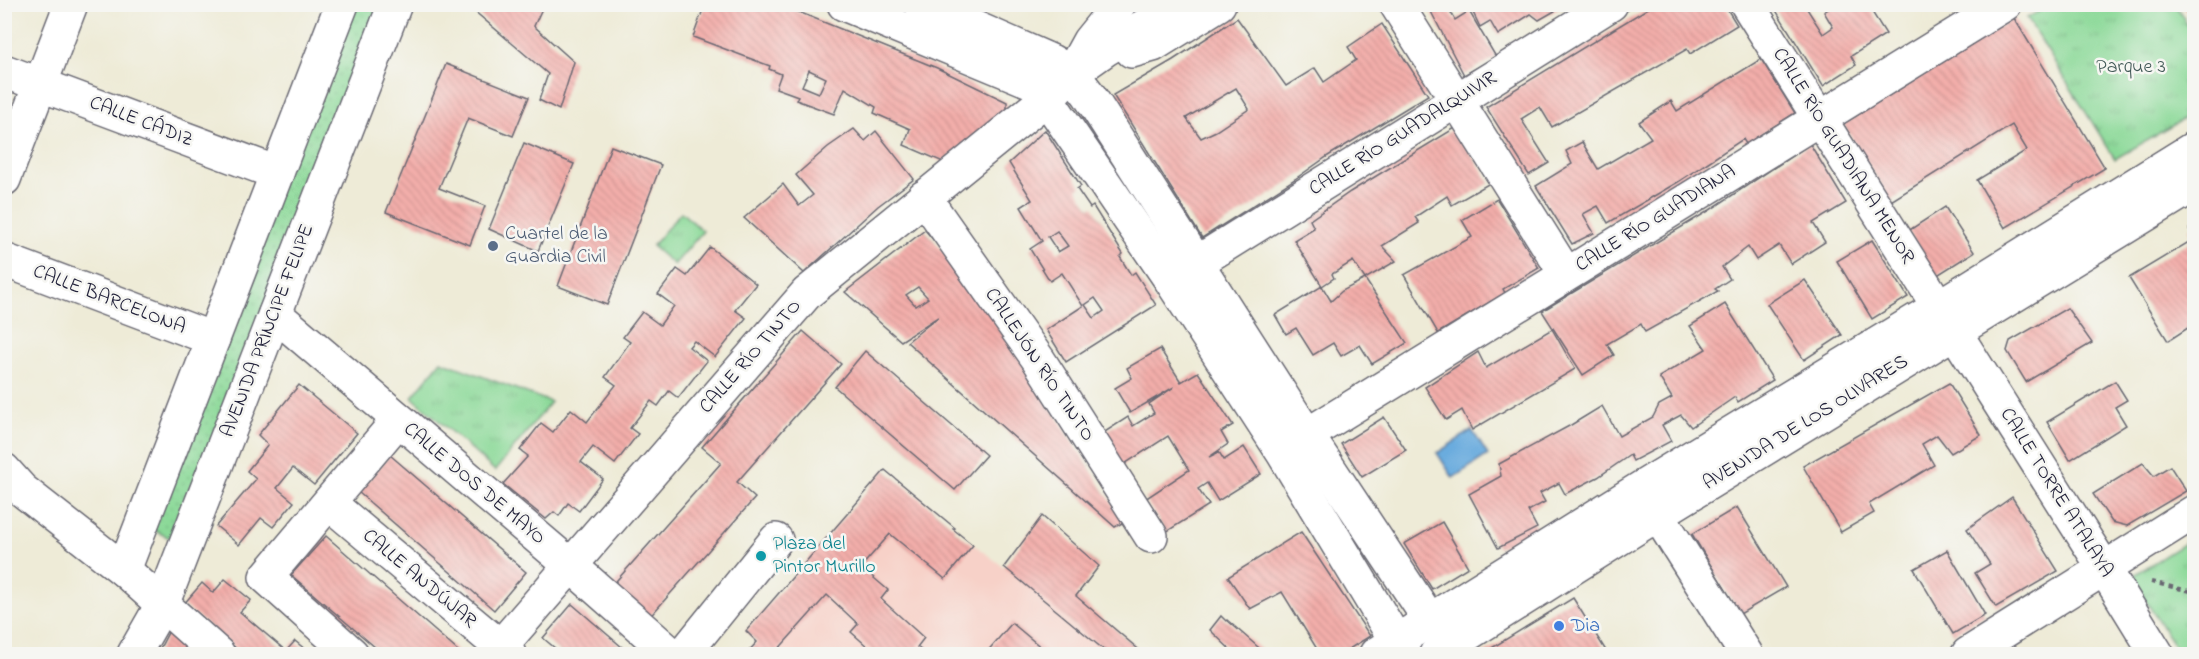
<svg xmlns="http://www.w3.org/2000/svg" width="2199" height="659" font-family="'Indie Flower',sans-serif">
<style>
.built{fill:#f7d1c8}
.grass{fill:url(#grass-dots);stroke:#567e6a;stroke-width:1.5}
.park{fill:url(#park-tufts);stroke:#567e6a;stroke-width:1.5}
.water{fill:#6aacde;stroke:#46678c;stroke-width:1.5}
.building{fill:url(#building-back-hatch);fill-rule:evenodd}
.lines{fill:none;stroke-linecap:round;stroke-linejoin:round}
.minor-casing{stroke:#696872;stroke-width:36}
.major-casing{stroke:#696872;stroke-width:36}
.path{stroke:#696872;stroke-width:4;stroke-dasharray:4.5 4.5;stroke-linecap:butt}
.minor{stroke:#fff;stroke-width:33}
.major{stroke:#fff;stroke-width:33}
.service-dot{fill:#5c6f8a;stroke:#f6f6f2;stroke-width:2}
.culture-dot{fill:#0f9aa8;stroke:#f6f6f2;stroke-width:2}
.shop-dot{fill:#3f7fe0;stroke:#f6f6f2;stroke-width:2}
.labels{text-anchor:middle;dominant-baseline:central;stroke-width:5;stroke-linejoin:round;paint-order:stroke}
.park-label{font-size:20px;fill:#425957;stroke:#f6f6f2}
.street-label{font-size:20px;fill:#22223b;stroke:#f6f6f2}
.service-label{font-size:20px;fill:#4e5e75;stroke:#f6f6f2;text-anchor:start}
.culture-label{font-size:20px;fill:#0d838f;stroke:#f6f6f2;text-anchor:start}
.shop-label{font-size:20px;fill:#366cbe;stroke:#f6f6f2;text-anchor:start}
</style>
<defs>
<pattern id="grass-dots" width="8" height="8" patternUnits="userSpaceOnUse" patternTransform="scale(1.5)"><rect width="8" height="8" fill="#8bd998"/><path d="M2 2h.1M6 6h.1" fill="none" stroke="#78ba84" stroke-width="1.8" stroke-linecap="round"/></pattern>
<pattern id="park-tufts" width="24" height="20" patternUnits="userSpaceOnUse" patternTransform="scale(1.5)"><rect width="24" height="20" fill="#8bd998"/><path d="M3 7l-1-3M5 7V3M7 7l1-3M15 17l-1-3M17 17v-4M19 17l1-3" fill="none" stroke="#78ba84"/></pattern>
<pattern id="building-back-hatch" width="6" height="6" patternUnits="userSpaceOnUse" patternTransform="scale(1.5)"><rect width="6" height="6" fill="#f3aeaa"/><path d="M-1 5l2 2M0 0l6 6M5-1l2 2" fill="none" stroke="#d09593"/></pattern>
</defs>
<rect width="100%" height="100%" fill="#f6f6f2"/>
<filter id="ink" filterUnits="userSpaceOnUse"><feTurbulence type="fractalNoise" baseFrequency=".0167" numOctaves="2"/><feDisplacementMap in="SourceGraphic" scale="12" xChannelSelector="R" yChannelSelector="G"/><feConvolveMatrix kernelMatrix="1 2 1 2 8 2 1 2 1" color-interpolation-filters="sRGB"/></filter>
<filter id="wash" filterUnits="userSpaceOnUse"><feTurbulence type="fractalNoise" baseFrequency=".008" numOctaves="4" result="noise"/><feDisplacementMap in="SourceGraphic" scale="24" xChannelSelector="R" yChannelSelector="G"/><feGaussianBlur stdDeviation="1.35" result="paint"/><feColorMatrix in="noise" values="0 0 0 0 0 0 0 0 0 0 0 0 0 0 0 0 0 1.4 0 .05"/><feComposite in="paint" operator="in"/></filter>
<g filter="url(#wash)">
<rect width="100%" height="100%" fill="#eeebd7"/>
<polygon class="built" points="885,470 955,528 954,530 1004,567 1109,654 777,654 760,639 757,642 746,631"/>
<polygon class="grass" points="345,5 384,5 180,543 149,528"/>
<g class="park">
<polygon points="2050,5 2176,5 2194,36 2194,113 2115,159 2027,18"/>
<polygon points="681,212 703,231 674,265 652,246"/>
<polygon points="441,361 551,402 495,471 412,397"/>
<polygon points="2194,537 2194,654 2179,654 2131,577"/>
</g>
<polygon class="water" points="1472,430 1488,455 1453,478 1437,453"/>
<g id="blocks">
<g class="building">
<polygon points="466,4 544,4 534,26 574,62 559,110 539,100 548,74"/>
<path d="M705,4H779L937,68L1007,102V110L943,162L904,145L910,129L874,113L876,107L845,88L834,114L796,100L798,96L776,88L781,74L769,69L770,66L693,37ZM809,70L826,78L819,93L802,86Z"/>
<polygon points="1427,4 1446,4 1455,20 1469,11 1496,57 1464,75"/>
<polygon points="1469,4 1567,4 1539,20 1531,14 1498,35 1490,21 1480,27"/>
<polygon points="1655,4 1724,4 1737,25 1690,54 1687,49 1552,127 1540,107 1521,119 1549,163 1529,175 1486,107"/>
<polygon points="1772,4 1804,4 1823,34 1833,27 1824,12 1836,4 1854,4 1857,10 1867,4 1886,34 1851,56 1856,65 1823,86"/>
<polygon points="2182,5 2194,5 2194,25 2188,14"/>
<path d="M1237,18L1286,86L1315,68L1324,82L1356,60L1348,47L1382,24L1428,95L1328,156L1295,179L1202,238L1113,95L1173,60ZM1236,88L1249,109L1216,131L1201,138L1186,118Z"/>
<polygon points="2014,18 2105,168 2005,228 1977,180 2027,150 2012,125 1891,201 1843,124"/>
<polygon points="1761,59 1795,113 1746,144 1743,139 1678,182 1608,223 1598,206 1583,214 1594,233 1572,244 1536,186 1572,164 1566,151 1582,142 1598,169 1651,138 1639,122 1671,101 1677,111"/>
<polygon points="446,64 529,97 513,136 468,118 439,188 485,206 470,245 386,212"/>
<polygon points="1455,128 1490,183 1452,205 1447,196 1415,217 1419,223 1382,246 1396,261 1365,279 1353,261 1332,274 1334,278 1322,286 1294,240 1314,228 1310,220 1350,192"/>
<polygon points="854,129 865,141 876,131 914,179 878,206 804,273 744,218 783,184 799,206 813,195 796,175 828,147"/>
<path d="M1045,130L1081,186L1077,189L1090,208L1093,206L1123,254L1120,257L1131,275L1135,272L1156,305L1066,362L1046,330L1083,306L1062,273L1050,281L1030,249L1042,241L1021,207L1032,200L1009,163ZM1057,231L1068,246L1058,252L1048,237ZM1095,298L1104,311L1094,318L1085,305Z"/>
<polygon points="524,143 574,164 538,251 489,229"/>
<polygon points="1810,144 1846,203 1813,223 1825,242 1791,264 1779,245 1756,260 1748,247 1722,267 1730,279 1715,289 1718,291 1645,332 1641,324 1607,344 1614,355 1583,375 1542,311 1710,210"/>
<polygon points="611,146 661,165 607,305 558,286"/>
<polygon points="1497,199 1539,268 1503,289 1505,293 1438,333 1404,275 1472,237 1462,220"/>
<polygon points="1945,207 1974,252 1936,276 1908,231"/>
<polygon points="2194,226 2194,311 2191,313 2194,318 2194,324 2168,341 2129,278 2194,239 2189,229"/>
<path d="M925,230L977,292L1124,522L1115,527L907,342L938,317L901,341L845,292ZM918,287L928,298L916,306L906,295Z"/>
<polygon points="1872,240 1908,297 1872,319 1837,261"/>
<polygon points="710,247 756,284 735,310 746,318 715,357 694,341 689,347 707,361 678,398 669,391 658,406 651,401 630,428 638,434 615,464 593,447 581,462 603,479 579,511 568,503 559,516 554,512 546,519 503,484 528,456 520,450 541,423 553,432 571,409 587,422 616,385 605,377 630,342 623,337 642,312 660,325 674,306 658,294 677,269 687,276"/>
<polygon points="1365,279 1407,343 1372,364 1360,345 1341,356 1333,343 1313,355 1296,328 1286,334 1275,315 1322,286 1331,301 1342,291"/>
<polygon points="1805,280 1842,335 1804,360 1767,304"/>
<polygon points="1725,304 1773,380 1738,402 1735,397 1691,427 1681,415 1662,425 1671,441 1633,461 1630,455 1598,477 1565,494 1559,483 1540,493 1545,502 1528,511 1537,528 1498,548 1469,494 1501,476 1499,464 1571,425 1602,406 1619,436 1653,417 1659,405 1672,398 1659,377 1706,349 1690,326"/>
<polygon points="2067,308 2092,343 2026,382 2007,351 2010,341"/>
<polygon points="1552,329 1575,369 1472,430 1462,410 1446,420 1425,387 1478,352 1486,368"/>
<polygon points="803,331 841,364 737,482 755,498 647,620 610,588 721,463 702,447"/>
<polygon points="1160,349 1181,382 1198,372 1233,425 1221,432 1228,444 1209,457 1219,452 1224,460 1244,447 1261,474 1218,501 1207,483 1198,489 1209,505 1166,532 1145,499 1189,470 1168,436 1120,467 1100,435 1128,417 1133,426 1154,413 1149,404 1174,387 1130,413 1115,388 1132,378 1127,368"/>
<polygon points="865,351 986,455 955,490 835,387"/>
<polygon points="2115,381 2127,400 2115,407 2126,425 2070,460 2047,422"/>
<polygon points="1949,383 1981,435 1951,453 1937,435 1922,444 1934,465 1869,504 1874,513 1841,532 1803,466"/>
<polygon points="299,385 357,433 314,485 293,468 277,488 294,502 273,527 261,518 239,545 216,526 256,479 247,471 268,445 258,435"/>
<polygon points="1384,417 1406,450 1362,477 1341,444"/>
<polygon points="390,455 526,572 494,610 358,492"/>
<polygon points="2143,463 2154,476 2170,466 2186,491 2127,526 2112,522 2093,494"/>
<polygon points="885,470 955,528 953,529 973,545 945,579 890,534 861,567 888,590 881,599 924,638 917,647 926,654 876,654 851,632 858,624 827,595 775,653 777,654 746,654 757,642 746,631"/>
<polygon points="2012,497 2058,571 1996,607 1975,573 1990,564 1967,529"/>
<polygon points="1737,507 1786,587 1740,614 1692,534"/>
<polygon points="1042,516 1099,566 1076,596 1144,654 1109,654 1004,567"/>
<polygon points="1442,522 1468,567 1432,589 1404,544"/>
<polygon points="1301,532 1370,636 1341,654 1320,654 1282,592 1250,609 1228,577"/>
<polygon points="326,536 458,651 455,654 383,654 291,575"/>
<polygon points="1947,550 1985,615 1953,634 1914,569"/>
<polygon points="225,579 251,600 240,612 286,651 295,641 311,654 243,654 183,605 202,583 213,593"/>
<polygon points="1573,598 1608,654 1482,654"/>
<polygon points="572,604 630,654 562,654 543,638"/>
<polygon points="1221,616 1226,621 1227,620 1266,654 1235,654 1210,630"/>
<polygon points="1012,623 1049,654 985,654"/>
<polygon points="169,631 194,654 157,654"/>
</g>
</g>
</g>
<g filter="url(#ink)">
<use href="#blocks" fill-opacity="0" stroke="#696872" stroke-width="1.5"/>
<g class="lines">
<defs>
<g id="minor">
<polyline points="844,4 1037,84 1170,279 1283,453 1404,654"/>
<polyline points="921,4 1051,61 1072,73 1089,95 1307,435 1443,640"/>
<polyline points="1396,4 1566,274"/>
<polyline points="1747,4 2104,568 2157,654"/>
<polyline points="1132,51 1153,45 1219,4"/>
<polyline points="1078,61 1089,41 1119,4"/>
<polyline points="4,71 277,173"/>
<polyline points="4,179 71,4"/>
<polyline points="924,197 1038,359 1151,536"/>
<polyline points="4,260 213,339"/>
<polyline points="1177,275 1611,4"/>
<polyline points="275,314 570,565 671,654"/>
<polyline points="1290,447 1307,435 2005,4"/>
<polyline points="4,470 22,490 124,570 218,654"/>
<polyline points="1646,496 1746,654"/>
<polyline points="329,503 509,654"/>
<polyline points="124,570 342,4"/>
<polyline points="352,654 266,577 398,420"/>
<polyline points="494,654 807,293 1046,99 1072,73 1106,49 1151,22 1166,4"/>
<polyline points="684,654 776,540"/>
<polyline points="1376,654 1641,488 1938,307 2194,148"/>
<polyline points="1436,654 1658,514 2194,185"/>
<polyline points="1968,654 2194,512"/>
</g>
<polyline id="major" points="134,654 162,605 395,4"/>
</defs>
<use href="#minor" class="minor-casing"/>
<use href="#major" class="major-casing"/>
<polyline class="path" points="2151,582 2194,592"/>
<use href="#minor" class="minor"/>
<use href="#major" class="major"/>
</g>
</g>
<circle class="service-dot" cx="493" cy="246" r="6"/>
<circle class="culture-dot" cx="761" cy="556" r="6"/>
<circle class="shop-dot" cx="1559" cy="626" r="6"/>
<g class="labels">
<g class="park-label">
<text x="2131" y="67">Parque 3</text>
</g>
<g class="street-label">
<text transform="translate(141 122) rotate(21)">CALLE CÁDIZ</text>
<text transform="translate(1403 134) rotate(-32)">CALLE RÍO GUADALQUIVIR</text>
<text transform="translate(1843 156) rotate(58)">CALLE RÍO GUADIANA MENOR</text>
<text transform="translate(1656 219) rotate(-32)">CALLE RÍO GUADIANA</text>
<text transform="translate(109 300) rotate(21)">CALLE BARCELONA</text>
<text transform="translate(268 331) rotate(-69)">AVENIDA PRÍNCIPE FELIPE</text>
<text transform="translate(751 357) rotate(-49)">CALLE RÍO TINTO</text>
<text transform="translate(1039 365) rotate(56)">CALLEJÓN RÍO TINTO</text>
<text transform="translate(1806 423) rotate(-32)">AVENIDA DE LOS OLIVARES</text>
<text transform="translate(474 484) rotate(40)">CALLE DOS DE MAYO</text>
<text transform="translate(2056 493) rotate(58)">CALLE TORRE ATALAYA</text>
<text transform="translate(419 579) rotate(40)">CALLE ANDÚJAR</text>
</g>
<g class="service-label">
<text x="505" y="234">Cuartel de la<tspan x="505" dy="23">Guardia Civil</tspan></text>
</g>
<g class="culture-label">
<text x="773" y="544">Plaza del<tspan x="773" dy="23">Pintor Murillo</tspan></text>
</g>
<g class="shop-label">
<text x="1571" y="626">Dia</text>
</g>
</g>
<rect width="2199" height="659" fill="none" stroke="#f6f6f2" stroke-width="24"/>
</svg>
